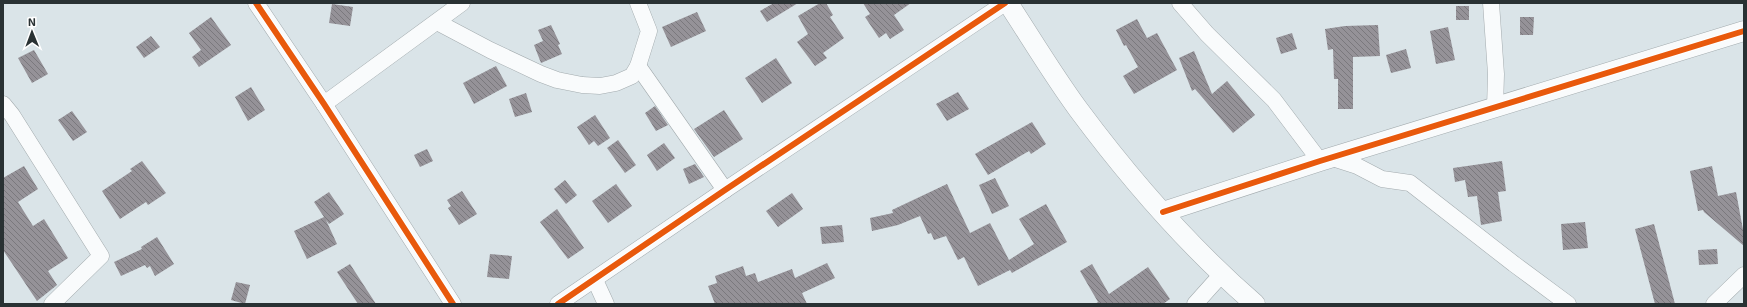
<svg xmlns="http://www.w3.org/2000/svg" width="1747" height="307" font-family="'Exo 2',sans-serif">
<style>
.building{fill:url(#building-back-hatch)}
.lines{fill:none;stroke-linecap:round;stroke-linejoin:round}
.minor-casing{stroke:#a3abae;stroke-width:17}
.tertiary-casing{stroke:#a3abae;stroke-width:21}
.minor{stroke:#f9fbfc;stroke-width:16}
.tertiary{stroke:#f9fbfc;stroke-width:20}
.cycleway-casing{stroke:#fff;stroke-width:8}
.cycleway{stroke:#e8590c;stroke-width:6}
</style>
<defs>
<pattern id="building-back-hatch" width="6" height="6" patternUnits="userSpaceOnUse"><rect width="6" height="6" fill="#959298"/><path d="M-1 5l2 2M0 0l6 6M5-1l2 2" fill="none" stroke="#7a787d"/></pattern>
</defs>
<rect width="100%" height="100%" fill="#dae4e8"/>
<g class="building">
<polygon points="774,3 798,3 767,22 760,11"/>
<polygon points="820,3 826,3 833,15 830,17 844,38 823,53 827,58 815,66 797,42 808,34 798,16"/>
<polygon points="863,3 911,3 894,15 904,30 890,39 886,33 879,38 865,17 870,14"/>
<polygon points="332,4 353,7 350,26 329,23"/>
<rect x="1456" y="6" width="13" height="14"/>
<polygon points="697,12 706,31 671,47 662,27"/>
<polygon points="211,17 231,45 199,67 192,57 201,50 189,33"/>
<polygon points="1520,17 1534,17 1533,35 1520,35"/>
<polygon points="1137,19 1147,38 1157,33 1177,70 1134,94 1123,76 1138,67 1126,45 1124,46 1116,30"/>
<polygon points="551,25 560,44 558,45 562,54 541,63 534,45 543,41 538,30"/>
<polygon points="1378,25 1380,56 1353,57 1353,109 1338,109 1338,79 1334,79 1333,49 1328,50 1325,29 1345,26"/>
<polygon points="1448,27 1455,60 1436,64 1430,31"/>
<polygon points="1292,33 1297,49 1281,54 1276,38"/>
<polygon points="151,36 160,47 144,58 136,47"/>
<polygon points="1406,49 1411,68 1391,73 1386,55"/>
<polygon points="34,50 48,74 32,83 18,58"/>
<polygon points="1194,51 1212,94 1227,81 1255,115 1233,133 1195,89 1192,91 1179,58"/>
<polygon points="776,58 792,83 762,103 745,78"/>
<polygon points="496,66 507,86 474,104 463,83"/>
<polygon points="251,87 265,110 248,121 235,97"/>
<polygon points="958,92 969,109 947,121 936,104"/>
<polygon points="526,93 532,112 515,117 509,99"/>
<polygon points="655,106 668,125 656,131 645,113"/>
<polygon points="724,110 743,139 714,157 694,129"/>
<polygon points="72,111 87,132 73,141 58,120"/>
<polygon points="595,115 610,138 598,146 594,141 589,145 577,127"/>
<polygon points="1032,122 1046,144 1031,154 1029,151 988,175 975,154"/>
<polygon points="618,140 636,165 625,173 607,148"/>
<polygon points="664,143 675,158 657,171 647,155"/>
<polygon points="427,149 433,161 420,167 414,155"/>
<polygon points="142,161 166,193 148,205 146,202 120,219 102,191 132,171 130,169"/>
<polygon points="1502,161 1506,191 1498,192 1502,221 1481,225 1477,196 1468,197 1465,180 1455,182 1453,168"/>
<polygon points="695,164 704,177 689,184 683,169"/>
<polygon points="24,166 38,189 18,202 33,226 44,219 68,258 48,271 57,285 37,301 3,250 3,178"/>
<polygon points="1712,166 1718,196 1736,192 1744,235 1744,246 1704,212 1703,210 1698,211 1690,171"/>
<polygon points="995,178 1009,206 992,214 979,185"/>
<polygon points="565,180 577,195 566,204 554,189"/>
<polygon points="616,184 632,206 608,223 592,201"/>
<polygon points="947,184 970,233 990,223 1009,260 1034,244 1019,219 1046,204 1067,242 1012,273 1010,270 978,286 964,257 958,260 946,236 934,240 931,233 928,234 920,216 898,225 872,231 870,218 893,213 892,210"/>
<polygon points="462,191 477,214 459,225 448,208 451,206 447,200"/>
<polygon points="329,192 344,214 329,224 326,220 337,244 307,259 294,231 324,217 314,202"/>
<polygon points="792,193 803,209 778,227 766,211"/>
<polygon points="557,209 584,248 568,259 540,222"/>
<polygon points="1585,222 1588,248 1563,250 1561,224"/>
<polygon points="1654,224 1675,304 1655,304 1635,229"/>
<polygon points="842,225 844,242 822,244 820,227"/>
<polygon points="157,237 174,264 155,276 150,266 147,268 145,265 121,276 114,262 142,249 141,247"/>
<polygon points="1717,249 1718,264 1699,265 1698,250"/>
<polygon points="490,254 512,256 509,279 487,277"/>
<polygon points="827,263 835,278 802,293 807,304 715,304 708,286 717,283 715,276 743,266 746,276 755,273 758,282 792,269 795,278"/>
<polygon points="350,264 376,304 358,304 337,272"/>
<polygon points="1092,264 1109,294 1148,267 1170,299 1163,304 1095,304 1098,302 1080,271"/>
<polygon points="236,282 250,285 245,304 231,300"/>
</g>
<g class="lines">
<defs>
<g id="minor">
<polyline points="256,3 324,104 453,304"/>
<polyline points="1180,3 1207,34 1274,100 1320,161"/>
<polyline points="1491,3 1496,74 1495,108"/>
<polyline points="437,22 490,50 541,74 557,80 582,85 600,86 616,83 632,76 638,66 649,31 638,3"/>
<polyline points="638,66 725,190"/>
<polyline points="3,104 12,115 101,256 52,304"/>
<polyline points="324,104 462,3"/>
<polyline points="1332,158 1357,166 1382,179 1410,183 1514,264 1568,304"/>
<polyline points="595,280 606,304"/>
<polyline points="558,304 725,190 1005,3"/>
<polyline points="1195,304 1221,275"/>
<polyline points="1714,304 1744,275"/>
</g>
<g id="tertiary">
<path d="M1008,3C1031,38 1053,75 1078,109C1130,179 1189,247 1255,304"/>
<polyline points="1163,212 1320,161 1744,31"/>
</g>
</defs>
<use href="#minor" class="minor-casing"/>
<use href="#tertiary" class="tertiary-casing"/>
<use href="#minor" class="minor"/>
<use href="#tertiary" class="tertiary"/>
<defs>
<g id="cycleway">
<polyline points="256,3 324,104 453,304"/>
<polyline points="1163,212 1320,161 1744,31"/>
<polyline points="558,304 725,190 1005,3"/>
</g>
</defs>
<use href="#cycleway" class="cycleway-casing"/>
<use href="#cycleway" class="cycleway"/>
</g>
<rect width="1747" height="307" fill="none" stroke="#293133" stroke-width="8"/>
<g transform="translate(32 32) rotate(359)" stroke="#ffffff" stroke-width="3" paint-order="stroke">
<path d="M0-3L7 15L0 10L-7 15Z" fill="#293133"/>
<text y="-6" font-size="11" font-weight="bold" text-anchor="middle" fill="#293133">N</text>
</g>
</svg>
